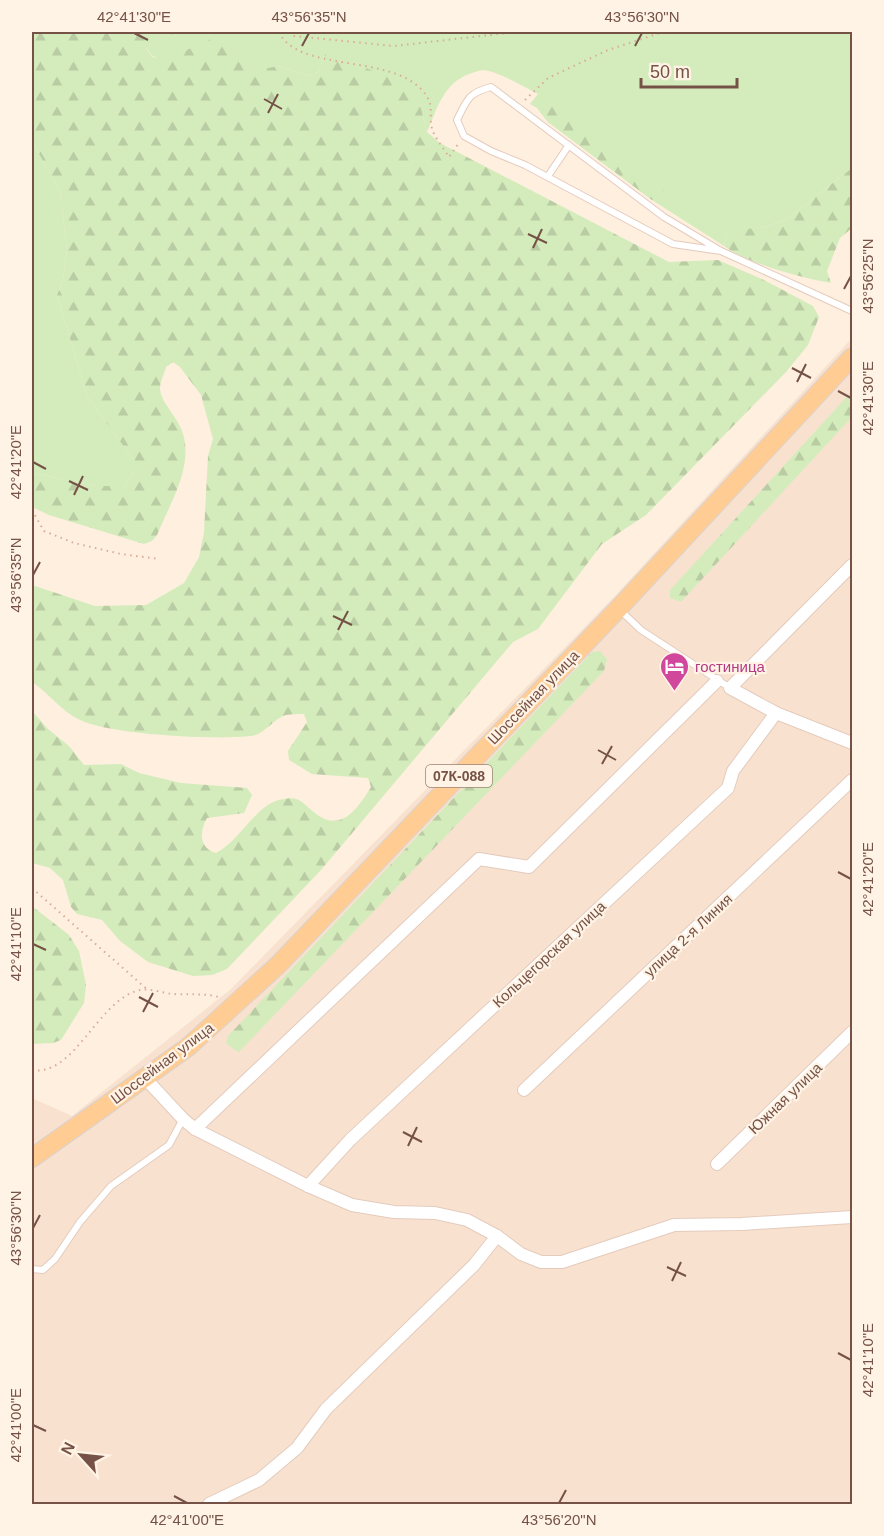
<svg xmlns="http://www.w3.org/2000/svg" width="884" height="1536" font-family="Helvetica,sans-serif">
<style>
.residential{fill:#f8e2cf}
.green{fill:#d4ecbc}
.forest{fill:url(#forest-firs)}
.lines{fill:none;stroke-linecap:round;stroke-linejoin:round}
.service-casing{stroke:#e4cbbd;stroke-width:8}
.minor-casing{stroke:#e4cbbd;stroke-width:14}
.primary-casing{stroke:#dbd2cf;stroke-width:20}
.path{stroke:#daab98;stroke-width:2;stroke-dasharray:1.5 4.5;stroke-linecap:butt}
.service{stroke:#fff;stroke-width:6}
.minor{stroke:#fff;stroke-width:12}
.primary{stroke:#ffcd94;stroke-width:18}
.ticks{fill:none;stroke:#755245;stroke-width:2}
.labels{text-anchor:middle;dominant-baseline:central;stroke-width:4.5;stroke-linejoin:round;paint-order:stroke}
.shield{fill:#fff3e6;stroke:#9e8275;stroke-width:1.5}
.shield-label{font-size:14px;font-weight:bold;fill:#755245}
.hotel-label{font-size:15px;fill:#b23c85;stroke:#fff3e6;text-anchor:start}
.street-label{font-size:15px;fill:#755245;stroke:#fff3e6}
.neatline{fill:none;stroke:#755245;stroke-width:2}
.ticks-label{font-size:15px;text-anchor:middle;fill:#755245}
</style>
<defs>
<pattern id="forest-firs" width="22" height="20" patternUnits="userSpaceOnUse" patternTransform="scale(1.5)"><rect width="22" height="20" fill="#d4ecbc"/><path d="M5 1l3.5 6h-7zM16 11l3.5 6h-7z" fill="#b9cca3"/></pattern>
</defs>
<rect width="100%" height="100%" fill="#feefde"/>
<polygon class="residential" points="852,338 852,1504 32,1504 32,1098 72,1116 231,989 614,597"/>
<g class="green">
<path d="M186,32H852V168L787,219L761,228L727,234L724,246L652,200L548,122L537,108L530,104L538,94C526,88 495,70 483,70C479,70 473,73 469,74C443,84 437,109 427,132L420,104L325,54L318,72L311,76L277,66L269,69L238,49L159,59L151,55L146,47C157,37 171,34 186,32Z"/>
<polygon points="32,141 60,192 67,250 63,280 57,295 87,396 135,462 135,470 124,486 96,486 32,473 32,421 33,419 32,414"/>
</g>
<g class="forest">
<path d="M32,32H186C171,34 157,37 146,48C147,49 150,54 151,56C162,64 199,44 211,39L238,49L269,68L277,66L311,76L318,72L325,54L336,55L401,83L420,104L427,132L440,143L669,262L718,260L764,280L813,306L819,317L808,345L786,372L646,515L602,544L538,629L513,642L321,870L227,969L212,975L193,976L148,962L120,941L102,920L77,914L71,907L63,880L50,868L32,863V711L48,729L69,746L84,765L121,764L139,773L181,783L247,788L252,795L244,813L207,818C199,832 199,848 216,853C239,842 255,806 279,800C301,795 300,802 315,813C341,834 358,808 371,787L368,778L312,774L289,760L288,751L307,722L304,714C298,714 291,714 286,715C273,719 264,735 251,736C215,740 108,735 78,719C60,710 49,693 32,682V585L95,606L146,605L184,583L199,557L204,532L208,456L213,439L201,395L180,367L173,362L166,367C164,374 160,382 160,389C161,405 183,420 185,443C189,474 169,506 157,535L152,541L144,544L49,515L32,507V473L96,486H124L135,470V462L87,396L57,295L63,280L67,250L60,192L32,141Z"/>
<polygon points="545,100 662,189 667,194 666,199 660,201 652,200 548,122 537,108"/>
<path d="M852,168V228L840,238L827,271L831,283C800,277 751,265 724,246L727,234L732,230L761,228L787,219Z"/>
<polygon points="852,391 852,417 681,602 670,598 670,590"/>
<polygon points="600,651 607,659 604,671 239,1052 233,1049 226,1043 228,1036 592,652"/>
<polygon points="32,906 69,935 79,951 86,985 84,1003 61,1040 53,1043 32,1044"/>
</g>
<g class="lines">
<defs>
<g id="service">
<polyline points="548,176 569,145"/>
<path d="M721,251L673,244L525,165L491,151L464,136L457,120C467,100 468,93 491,87L664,217L721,251L852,311"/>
<polyline points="621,611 641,630 730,688"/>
<polyline points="32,1269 43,1270 55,1259 80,1222 111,1186 169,1145 183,1119"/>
</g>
<g id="minor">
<polyline points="852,565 730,688 776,713 852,743"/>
<polyline points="145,1078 183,1119 195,1129 308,1186 352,1205 394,1212 435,1213 467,1220 497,1236 521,1254 541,1262 562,1262 674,1225 742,1224 852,1217"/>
<polyline points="524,1090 852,780"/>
<polyline points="195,1129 479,859 529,867 717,681"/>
<polyline points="717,1164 852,1032"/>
<polyline points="308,1186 350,1140 728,788 733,771 776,713"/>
<polyline points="209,1504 259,1480 297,1448 326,1409 474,1265 497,1236"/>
</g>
<polyline id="primary" points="32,1158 188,1047 278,965 618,609 852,357"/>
</defs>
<use href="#service" class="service-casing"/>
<use href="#minor" class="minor-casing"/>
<use href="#primary" class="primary-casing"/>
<g class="path">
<path d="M279,32C297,72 389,54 422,90C436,106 428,112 432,129C435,138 444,149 449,157L459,143"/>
<polyline points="289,32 294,36 394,46 516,32"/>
<polyline points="525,100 548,78 608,50 663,32"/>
<polyline points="32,495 34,497 32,506"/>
<polyline points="32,510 44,531 74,543 121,554 159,559"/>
<polyline points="32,888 149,991"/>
<path d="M32,1070C75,1077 98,999 140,990C150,988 163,993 173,994C189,995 203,993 219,997"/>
</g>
<use href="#service" class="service"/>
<use href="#minor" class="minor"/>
<use href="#primary" class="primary"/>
</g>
<path class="ticks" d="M134,33L148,40M302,46L309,33M635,46L642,33M264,99L282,109M268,113L278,94M528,234L547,243M533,248L542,229M844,289L851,276M792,368L811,378M797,382L806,364M838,391L851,398M33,462L46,469M69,481L88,490M74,495L83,476M33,575L40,562M333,616L352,625M338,630L348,611M598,750L616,760M602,764L612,746M838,872L851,879M33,944L46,950M139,997L158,1007M143,1012L153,993M403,1132L422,1142M408,1146L417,1127M33,1228L40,1215M667,1267L686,1276M672,1281L681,1262M838,1353L851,1360M33,1425L46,1431M174,1496L187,1503M559,1503L566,1490"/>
<defs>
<symbol id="hotel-pin" viewBox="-11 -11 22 30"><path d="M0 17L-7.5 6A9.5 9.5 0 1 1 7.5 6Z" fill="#d1479c" stroke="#fff3e6"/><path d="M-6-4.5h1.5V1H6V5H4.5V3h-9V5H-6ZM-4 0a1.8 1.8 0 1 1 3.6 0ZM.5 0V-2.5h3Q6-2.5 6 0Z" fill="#fff"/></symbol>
</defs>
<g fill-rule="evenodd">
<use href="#hotel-pin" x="658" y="650" width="33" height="45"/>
</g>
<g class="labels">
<rect class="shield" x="426" y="765" width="66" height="22" rx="4.5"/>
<g class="shield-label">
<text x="459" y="776">07К-088</text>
</g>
<g class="hotel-label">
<text x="695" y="666">гостиница</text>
</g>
<g class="street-label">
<text transform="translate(533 697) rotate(-46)">Шоссейная улица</text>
<text transform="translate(688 935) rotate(-43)">улица 2-я Линия</text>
<text transform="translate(549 954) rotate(-43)">Кольцегорская улица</text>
<text transform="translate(162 1063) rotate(-37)">Шоссейная улица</text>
<text transform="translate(785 1098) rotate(-44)">Южная улица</text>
</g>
</g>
<rect width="884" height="1536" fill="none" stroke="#fff3e6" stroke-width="66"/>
<g transform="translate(81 1455) rotate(297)" stroke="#fff3e6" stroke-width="4.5" paint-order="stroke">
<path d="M0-4.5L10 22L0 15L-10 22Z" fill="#755245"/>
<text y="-9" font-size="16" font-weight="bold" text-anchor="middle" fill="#755245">N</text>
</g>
<path d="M641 78v9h96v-9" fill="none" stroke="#755245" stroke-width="3"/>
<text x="650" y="78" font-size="18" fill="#755245" stroke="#fff3e6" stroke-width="4.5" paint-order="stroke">50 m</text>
<rect x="33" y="33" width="818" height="1470" class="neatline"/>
<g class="ticks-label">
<text x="134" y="22">42°41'30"E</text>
<text x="309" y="22">43°56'35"N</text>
<text x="642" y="22">43°56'30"N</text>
<text transform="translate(868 276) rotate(-90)" y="5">43°56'25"N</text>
<text transform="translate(868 398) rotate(-90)" y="5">42°41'30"E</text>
<text transform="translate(16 462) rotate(-90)" y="5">42°41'20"E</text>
<text transform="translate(16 575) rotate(-90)" y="5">43°56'35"N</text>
<text transform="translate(868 879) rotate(-90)" y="5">42°41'20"E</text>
<text transform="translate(16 944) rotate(-90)" y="5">42°41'10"E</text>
<text transform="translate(16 1228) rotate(-90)" y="5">43°56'30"N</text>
<text transform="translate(868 1360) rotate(-90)" y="5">42°41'10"E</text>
<text transform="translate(16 1425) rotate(-90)" y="5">42°41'00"E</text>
<text x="187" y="1525">42°41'00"E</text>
<text x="559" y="1525">43°56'20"N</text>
</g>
</svg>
